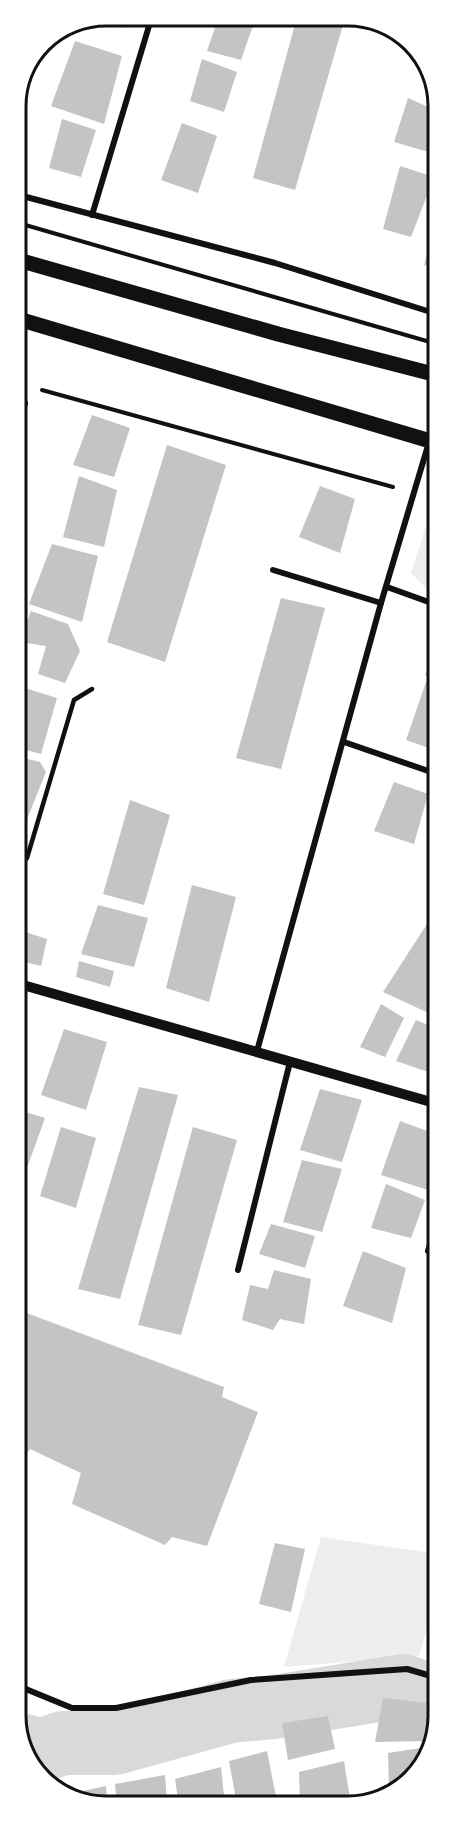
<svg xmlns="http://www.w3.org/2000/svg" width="453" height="1821" font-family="Poppins,sans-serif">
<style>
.green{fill:#eee}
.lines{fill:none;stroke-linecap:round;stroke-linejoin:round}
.river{stroke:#d9d9d9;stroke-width:64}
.building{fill:#c4c4c4}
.path{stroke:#111;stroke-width:4}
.service{stroke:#111;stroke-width:4.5}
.minor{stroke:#111;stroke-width:6}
.tertiary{stroke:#111;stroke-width:10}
.primary{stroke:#111;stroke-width:15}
.rim{fill:none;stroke:#111;stroke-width:3}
</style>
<rect width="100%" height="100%" fill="#fff"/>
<g class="green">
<polygon points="431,510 437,512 437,595 431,593 411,573"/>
<polygon points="321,1537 438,1554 438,1588 419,1656 284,1667"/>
</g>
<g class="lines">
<polyline class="river" points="25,1746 40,1751 63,1743 115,1743 231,1711 274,1707 403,1686 438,1698"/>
</g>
<g class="building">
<polygon points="106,15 130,15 124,28 98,18"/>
<polygon points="219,16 256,17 241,60 207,51"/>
<polygon points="297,17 345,18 295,190 253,178"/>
<polygon points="75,41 122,56 104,124 51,106"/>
<polygon points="202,59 237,72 224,112 190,101"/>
<polygon points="408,98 437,111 437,141 432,153 394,142"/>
<polygon points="62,119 96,130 81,177 49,168"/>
<polygon points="182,123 217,136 198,193 161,180"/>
<polygon points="400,166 434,177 411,237 383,229"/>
<polygon points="437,222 437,269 424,265"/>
<polygon points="92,415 130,428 114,477 73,465"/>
<polygon points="167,445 226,465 165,662 107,642"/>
<polygon points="79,476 117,490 104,547 63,537"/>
<polygon points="320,486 355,499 340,553 299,537"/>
<polygon points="52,544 98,556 82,622 29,604"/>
<polygon points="281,598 325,608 281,769 236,758"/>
<polygon points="31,611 68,624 80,651 65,683 38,674 46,646 19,642"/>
<polygon points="437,642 437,679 425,675"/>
<polygon points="426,682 437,686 437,751 406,740"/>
<polygon points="15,685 57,698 41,754 15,747"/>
<polygon points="15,756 40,762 46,772 25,824 15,820"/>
<polygon points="394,782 428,794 414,844 374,831"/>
<polygon points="130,800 170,815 144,905 103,894"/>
<polygon points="192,885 236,897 209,1002 166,988"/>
<polygon points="98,905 148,918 134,967 81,954"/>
<polygon points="427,924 438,930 438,1004 433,1015 383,992"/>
<polygon points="16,929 47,939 41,966 16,960"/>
<polygon points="79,961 114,971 110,987 76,977"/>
<polygon points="381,1004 404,1018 385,1057 360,1047"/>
<polygon points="416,1020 438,1029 438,1057 431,1073 396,1061"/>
<polygon points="64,1029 107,1042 86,1110 41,1095"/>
<polygon points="139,1087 178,1095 120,1299 78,1289"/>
<polygon points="320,1089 362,1100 342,1162 300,1150"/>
<polygon points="16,1109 45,1118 19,1190 16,1189"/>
<polygon points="400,1121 438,1135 428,1190 381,1175"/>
<polygon points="61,1127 96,1138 76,1208 40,1196"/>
<polygon points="193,1127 237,1140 181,1335 138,1325"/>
<polygon points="302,1160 342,1169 322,1232 283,1222"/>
<polygon points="386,1184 425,1200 411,1238 371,1228"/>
<polygon points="271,1224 315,1236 305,1268 259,1254"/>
<polygon points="363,1251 406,1268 392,1323 343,1306"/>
<polygon points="274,1270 311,1279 304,1324 280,1319 273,1330 242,1320 250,1285 268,1289"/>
<polygon points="16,1309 224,1387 222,1397 258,1412 207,1546 172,1537 165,1545 72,1504 81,1473 30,1449 16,1469"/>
<polygon points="275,1543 305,1549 291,1612 259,1604"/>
<polygon points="383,1698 428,1703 426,1741 375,1742"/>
<polygon points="328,1716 335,1749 288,1760 282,1723"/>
<polygon points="427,1747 415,1775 389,1789 388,1753"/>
<polygon points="267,1751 277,1802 267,1805 237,1805 229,1761"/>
<polygon points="344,1761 350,1799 300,1805 299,1772"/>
<polygon points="221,1767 225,1805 179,1805 175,1779"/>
<polygon points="165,1775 167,1804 117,1804 115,1784"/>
<polygon points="106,1786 107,1804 88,1804 69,1794"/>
</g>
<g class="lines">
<g class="path">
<polyline points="15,222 437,344"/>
<polyline points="42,390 393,487"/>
</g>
<polyline class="service" points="15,871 27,858 74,700 92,689"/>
<g class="minor">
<polyline points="15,194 275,263 437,314"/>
<polyline points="92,215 152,16"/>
<polyline points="15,435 25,403"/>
<polyline points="273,570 381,603"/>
<polyline points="387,587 437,605"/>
<polyline points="344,742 437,774"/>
<polyline points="257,1051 381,603 429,442"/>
<polyline points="428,1251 438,1219"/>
<polyline points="238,1270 290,1062"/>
<polyline points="16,1685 72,1708 116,1708 251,1680 407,1669 438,1678"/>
</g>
<polyline class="tertiary" points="16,983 438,1104"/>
<g class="primary">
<polyline points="15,259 278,334 437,375"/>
<polyline points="15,318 437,443"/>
</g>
</g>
<path d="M0 0H453V1821H0ZM106 26H348A80 80 0 0 1 428 106V1716A80 80 0 0 1 348 1796H106A80 80 0 0 1 26 1716V106A80 80 0 0 1 106 26Z" fill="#fff" fill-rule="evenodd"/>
<path class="rim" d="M106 26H348A80 80 0 0 1 428 106V1716A80 80 0 0 1 348 1796H106A80 80 0 0 1 26 1716V106A80 80 0 0 1 106 26Z"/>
</svg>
